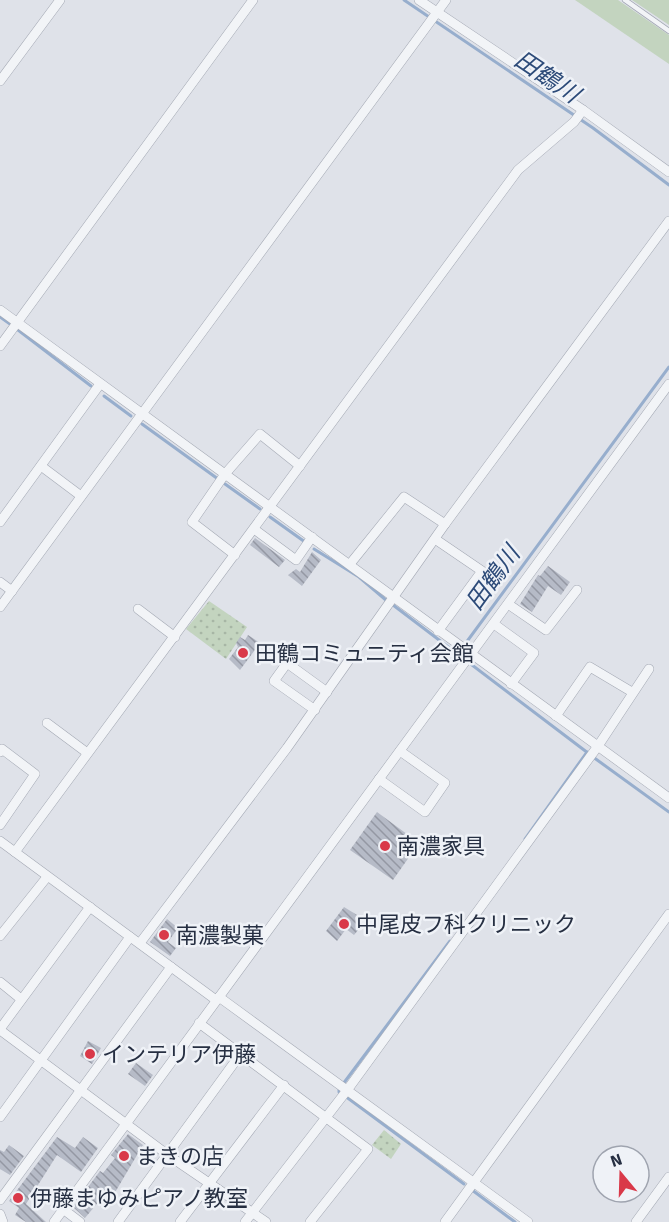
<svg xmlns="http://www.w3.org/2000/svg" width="669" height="1222" font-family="Signika,'Noto Sans JP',sans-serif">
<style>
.grass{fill:#c3d4bf}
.park{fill:url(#park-dots)}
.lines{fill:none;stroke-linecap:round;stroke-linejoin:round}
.stream{stroke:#97aecd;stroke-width:3}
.building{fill:url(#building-back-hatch)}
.lane-casing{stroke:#a4a9b4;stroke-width:6}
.street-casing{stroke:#a4a9b4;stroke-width:10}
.lane{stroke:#f2f4f7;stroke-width:4.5}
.street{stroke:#f2f4f7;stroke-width:9}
.poi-dot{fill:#d93949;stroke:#eff2f7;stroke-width:2}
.labels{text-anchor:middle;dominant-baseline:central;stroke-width:5;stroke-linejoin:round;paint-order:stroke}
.poi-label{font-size:22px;fill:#262f42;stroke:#eff2f7;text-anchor:start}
.water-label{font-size:24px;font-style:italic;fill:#2d4b79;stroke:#eff2f7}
</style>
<defs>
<pattern id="park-dots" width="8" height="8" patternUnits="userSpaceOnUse" patternTransform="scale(1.5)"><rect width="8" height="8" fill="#c3d4bf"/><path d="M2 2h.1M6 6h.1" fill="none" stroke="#a7b6a5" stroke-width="1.8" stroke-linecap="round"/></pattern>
<pattern id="building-back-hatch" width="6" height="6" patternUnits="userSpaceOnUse" patternTransform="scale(1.5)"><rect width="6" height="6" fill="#b6bbc7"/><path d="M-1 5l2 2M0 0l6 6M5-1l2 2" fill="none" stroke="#9498a3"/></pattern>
</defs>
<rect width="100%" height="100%" fill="#dfe2e9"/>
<g class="grass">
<polygon points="575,0 618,0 669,35 669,64"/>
<polygon points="632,0 669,0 669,25"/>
</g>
<g class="park">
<polygon points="209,601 247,627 226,659 186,629"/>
<polygon points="384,1130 401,1144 391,1159 372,1145"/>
</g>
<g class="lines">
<g class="stream">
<polyline points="404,0 593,128 669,185"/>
<polyline points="0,317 10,324"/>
<polyline points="18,330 91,386"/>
<polyline points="104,396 131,416"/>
<polyline points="142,424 218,479"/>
<polyline points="225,484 260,509"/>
<polyline points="270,517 305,542"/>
<polyline points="314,549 359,577 387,601"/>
<polyline points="393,605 588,753"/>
<polyline points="457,655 669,367"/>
<polyline points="593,757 669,812"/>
<polyline points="525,839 587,752"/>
<polyline points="343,1084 450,941"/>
<polyline points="339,1090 339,1092"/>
<polyline points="345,1096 464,1184"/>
<polyline points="472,1190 515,1222"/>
</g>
</g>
<g class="building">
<polygon points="255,538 285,560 279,567 250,545"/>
<polygon points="312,552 321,560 302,586 288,575 296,569 300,572"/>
<polygon points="548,566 570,582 561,595 548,586 532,612 520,604 538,575 540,576"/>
<polygon points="248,635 260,643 240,670 229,659 238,647 236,643 240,637 245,640"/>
<polygon points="377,812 419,843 393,880 350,850"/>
<polygon points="344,907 357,915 355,918 359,929 354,935 346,929 337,941 326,931"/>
<polygon points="167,919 178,928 168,942 176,948 170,956 150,942"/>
<polygon points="88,1041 101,1048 92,1064 80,1056"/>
<polygon points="136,1063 153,1075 145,1086 128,1074"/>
<polygon points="128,1134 143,1145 107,1206 100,1200 85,1218 73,1207 100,1171 103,1173 115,1158 111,1155"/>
<polygon points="57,1137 75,1148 83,1137 98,1148 81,1172 57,1155 26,1204 46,1222 26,1222 15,1215 19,1208 9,1201"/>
<polygon points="9,1145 24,1156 10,1175 0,1169 0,1150 4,1152"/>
</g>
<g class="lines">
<defs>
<polyline id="lane" points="625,0 669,31"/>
<g id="street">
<polyline points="419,0 583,110 669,172"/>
<polyline points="0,81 60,0"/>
<polyline points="0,310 669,798"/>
<polyline points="0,346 253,0"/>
<polyline points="41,466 81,496"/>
<polyline points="0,522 100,384"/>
<polyline points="254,529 296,560 312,537"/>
<polyline points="435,539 482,571 438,631"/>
<polyline points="235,555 192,522 225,474 260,434 300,466"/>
<polyline points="350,564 404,497 445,524"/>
<polyline points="0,582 12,591"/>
<polyline points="508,604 546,630 577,590"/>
<polyline points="0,607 446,0"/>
<polyline points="138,609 175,637"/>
<polyline points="494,624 534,653 511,684"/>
<polyline points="315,710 274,681 287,663 327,692"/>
<polyline points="556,716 590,667 632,692"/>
<polyline points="47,723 86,752"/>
<polyline points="0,752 2,749 35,774 0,825"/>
<polyline points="379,779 425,812 445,783 400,751"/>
<polyline points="0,841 216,1000"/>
<polyline points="15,852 518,170 574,122 583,110"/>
<polyline points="0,936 47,877"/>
<polyline points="140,943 287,748 445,524 669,221"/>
<polyline points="0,982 21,999"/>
<polyline points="219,997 528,1222"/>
<polyline points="199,1023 368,1149 310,1222"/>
<polyline points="0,1029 90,907"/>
<polyline points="0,1030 168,1155 266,1222"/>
<polyline points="0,1117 130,937"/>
<polyline points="0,1200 171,967"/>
<polyline points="63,1209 80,1222"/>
<polyline points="0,1214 3,1222"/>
<polyline points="54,1222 669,384"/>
<polyline points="118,1222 242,1052"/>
<polyline points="180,1222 284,1085"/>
<polyline points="245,1222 348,1089 598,746 649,669"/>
<polyline points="445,1222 669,914"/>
<polyline points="636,1222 669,1177"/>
</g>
</defs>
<use href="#lane" class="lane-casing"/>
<use href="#street" class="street-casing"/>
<use href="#lane" class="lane"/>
<use href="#street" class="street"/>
</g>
<g class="poi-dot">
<circle cx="243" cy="653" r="6"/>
<circle cx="385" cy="846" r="6"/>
<circle cx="344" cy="924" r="6"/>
<circle cx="164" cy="935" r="6"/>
<circle cx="90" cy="1054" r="6"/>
<circle cx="124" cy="1156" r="6"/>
<circle cx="18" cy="1198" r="6"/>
</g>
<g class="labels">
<g class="poi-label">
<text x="255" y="653">田鶴コミュニティ会館</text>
<text x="397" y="846">南濃家具</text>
<text x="356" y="924">中尾皮フ科クリニック</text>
<text x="176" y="935">南濃製菓</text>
<text x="102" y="1054">インテリア伊藤</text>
<text x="136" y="1156">まきの店</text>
<text x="30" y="1198">伊藤まゆみピアノ教室</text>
</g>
<g class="water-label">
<text transform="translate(547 77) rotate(34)">田鶴川</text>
<text transform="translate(493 578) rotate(-54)">田鶴川</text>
</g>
</g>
<g transform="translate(621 1174) rotate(341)"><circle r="28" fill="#eff2f7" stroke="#9fa4af" stroke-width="1.5"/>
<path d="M0-4.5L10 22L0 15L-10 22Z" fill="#d93949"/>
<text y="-9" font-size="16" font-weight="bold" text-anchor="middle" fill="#262f42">N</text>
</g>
</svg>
